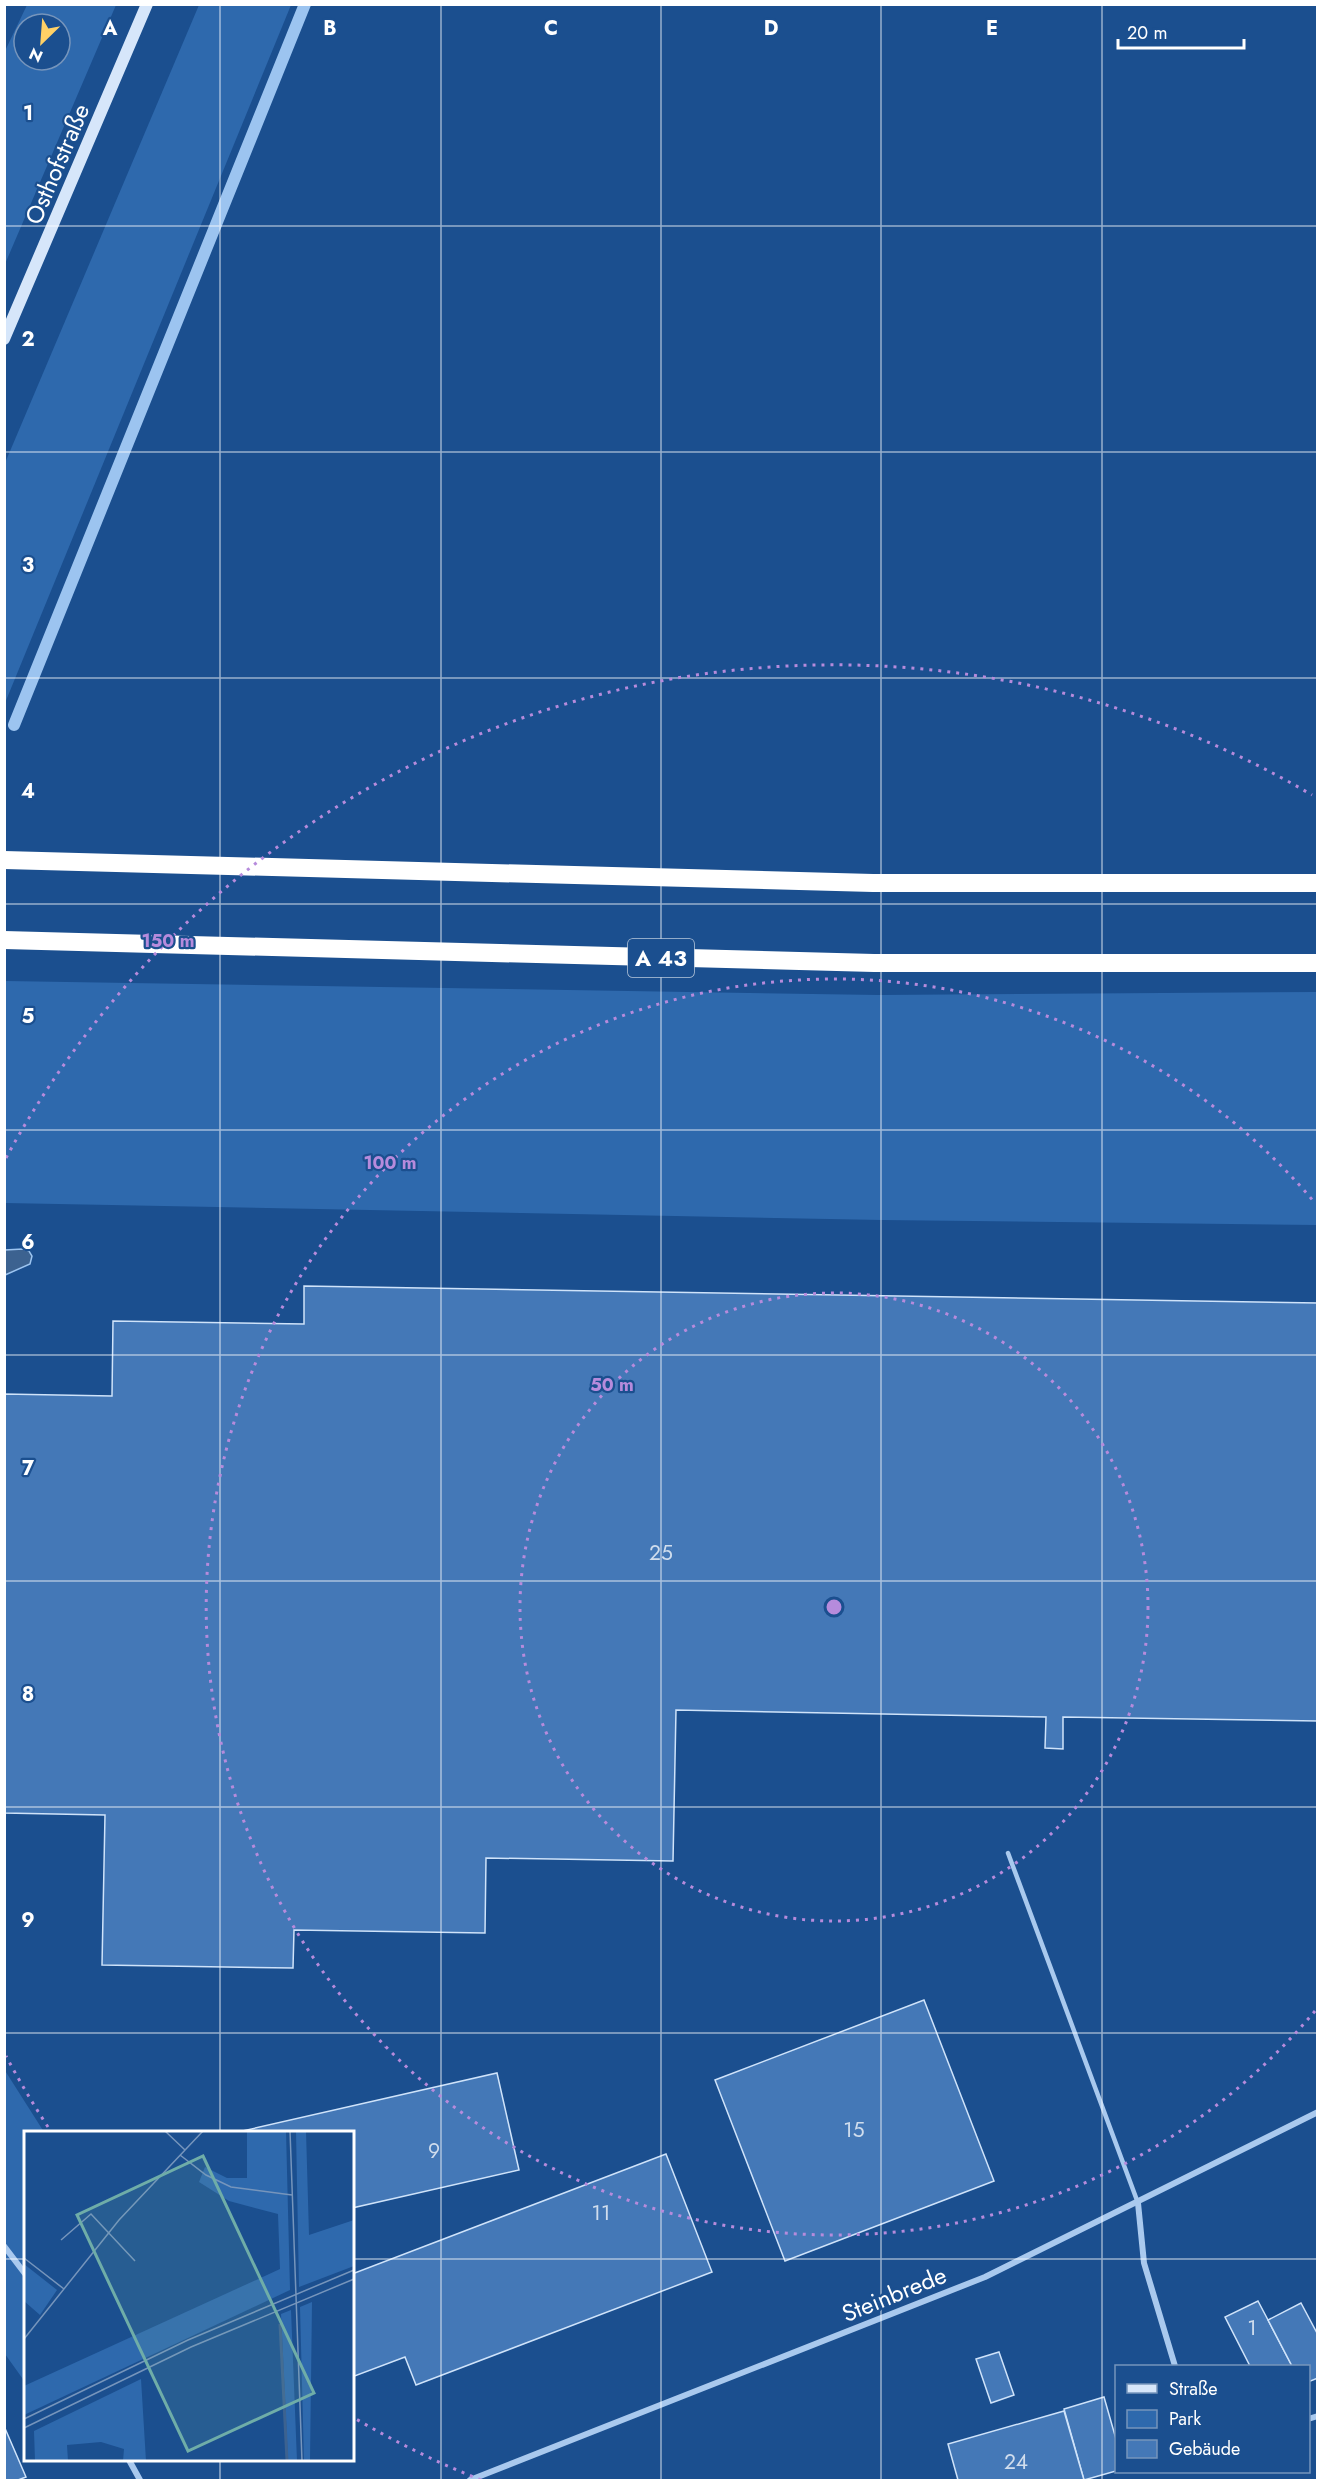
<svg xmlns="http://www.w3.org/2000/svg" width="1322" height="2485" font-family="Jost,sans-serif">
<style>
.green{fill:#2e69ad;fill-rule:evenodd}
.water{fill:#3c6290;stroke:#9cc4f0;stroke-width:1.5}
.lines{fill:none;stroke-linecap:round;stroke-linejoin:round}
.stream{stroke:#9cc4f0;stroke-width:12}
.building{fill:#4478b7;stroke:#cfe3fa;stroke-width:1.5}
.lane{stroke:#a9c9ee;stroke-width:4.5}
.street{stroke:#a9c9ee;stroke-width:6}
.secondary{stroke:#d6e6fa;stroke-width:12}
.highway{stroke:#fff;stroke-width:18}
.grid{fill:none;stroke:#fff;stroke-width:1.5;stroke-opacity:0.55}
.ring{fill:none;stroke:#b68bdc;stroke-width:3;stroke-dasharray:3 6}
.labels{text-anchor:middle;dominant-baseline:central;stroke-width:4.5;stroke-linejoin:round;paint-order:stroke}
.number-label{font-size:21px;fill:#d0dded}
.shield{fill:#1b4f8f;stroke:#bbcadd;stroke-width:1.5}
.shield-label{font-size:22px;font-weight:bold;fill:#fff}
.street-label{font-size:24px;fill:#fff;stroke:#1b4f8f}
.inset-river{fill:none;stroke:#3c6290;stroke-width:3}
.inset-road{fill:none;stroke:#7695bc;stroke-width:1.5}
.view{fill:#6fada8;fill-opacity:0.15;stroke:#6fada8;stroke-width:3}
.inset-edge{fill:none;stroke:#fff;stroke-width:3}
.grid-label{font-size:20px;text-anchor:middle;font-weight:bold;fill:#fff;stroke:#1b4f8f;stroke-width:4.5;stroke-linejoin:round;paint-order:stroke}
.centre{fill:#b68bdc;stroke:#1b4f8f;stroke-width:3}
.ring-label{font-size:18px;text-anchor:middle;font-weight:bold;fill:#b68bdc;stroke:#1b4f8f;stroke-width:4.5;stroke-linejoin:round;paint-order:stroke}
</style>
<rect width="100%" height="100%" fill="#1b4f8f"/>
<g class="green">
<path d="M27,5H116L5,264V51ZM24,24H60V60H24Z"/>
<polygon points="199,5 291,5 5,703 5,463"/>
<polygon points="5,981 879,995 1317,992 1317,1225 882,1220 5,1203"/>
<polygon points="4,2069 44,2132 26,2132 25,2382 5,2354"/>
</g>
<polygon class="water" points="23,1249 29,1251 32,1256 30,1264 5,1275 5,1250"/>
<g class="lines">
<polyline class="stream" points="14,725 305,4"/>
</g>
<g class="building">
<polygon points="304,1286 1318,1303 1318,1721 1063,1717 1063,1749 1045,1748 1046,1717 676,1710 673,1861 486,1858 485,1933 294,1930 293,1968 102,1965 105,1815 4,1813 4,1394 112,1396 113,1321 304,1324"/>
<polygon points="924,2000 994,2181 785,2261 715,2080"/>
<polygon points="497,2073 519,2170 352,2208 352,2132 238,2132"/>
<polygon points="666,2154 712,2272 416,2385 405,2357 352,2377 352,2274"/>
<polygon points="1258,2301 1268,2320 1292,2366 1250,2366 1225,2317"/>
<polygon points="1301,2303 1318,2335 1318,2378 1308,2382 1308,2366 1292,2366 1268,2320"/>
<polygon points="999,2352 1014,2395 991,2403 976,2359"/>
<polygon points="1104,2397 1116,2439 1116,2471 1084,2480 1064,2409"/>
<polygon points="1064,2411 1084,2480 958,2480 948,2444"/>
<polygon points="4,2426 26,2477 18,2480 4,2480"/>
</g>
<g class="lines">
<polyline class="lane" points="1008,1853 1138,2203"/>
<g class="street">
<polyline points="1138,2203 1144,2263 1175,2366"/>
<polyline points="4,2246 26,2275"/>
<polyline points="1308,2419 1318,2416"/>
<polyline points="129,2460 140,2480"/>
<polyline points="470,2480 985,2277 1318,2112"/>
</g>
<polyline class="secondary" points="4,339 147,4"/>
<g class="highway">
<polyline points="4,860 873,883 1318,883"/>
<polyline points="4,940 874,963 1318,963"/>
</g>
</g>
<path class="grid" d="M220,4V2132M441,4V2480M661,4V2480M881,4V2480M1102,4V2480M4,226H1318M4,452H1318M4,678H1318M4,904H1318M4,1130H1318M4,1355H1318M4,1581H1318M4,1807H1318M4,2033H1318M4,2259H26M352,2259H1318M220,2460V2480"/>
<g class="ring">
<circle cx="834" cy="1607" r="314"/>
<path d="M1315 2011A628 628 0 1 1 1315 1203"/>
<path d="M481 2480A942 942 0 0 1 356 2419M48 2127A942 942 0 0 1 6 2056M6 1158A942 942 0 0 1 1312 795"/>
</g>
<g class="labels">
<g class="number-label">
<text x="661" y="1553">25</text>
<text x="854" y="2130">15</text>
<text x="434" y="2151">9</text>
<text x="601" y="2213">11</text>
<text x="1252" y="2328">1</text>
<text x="1016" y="2462">24</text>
</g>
<rect class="shield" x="628" y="939" width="66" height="38" rx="4.5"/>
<g class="shield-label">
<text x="661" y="958">A 43</text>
</g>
<g class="street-label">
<text transform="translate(57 164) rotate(-67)">Osthofstraße</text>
<text transform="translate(894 2294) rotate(-22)">Steinbrede</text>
</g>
</g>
<g transform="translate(24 2131)">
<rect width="330" height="330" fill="#1b4f8f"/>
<path d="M223,0H262L266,159L0,284V255L256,138L254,83L205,70L175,51L181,36L203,47H223ZM272,0H282L285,104L330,89V135L275,156ZM0,133L33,159L16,184L0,170ZM288,171L286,330H280L276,176ZM267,179L273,330H264L257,183ZM117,248L122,330H99L100,318L77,311L43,314L44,330H11L10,300Z" fill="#2e69ad"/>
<path class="inset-river" d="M256,193L263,330"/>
<path class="inset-road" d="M141,0L161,19M266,0L278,330M156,24L182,44L207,56L268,64M37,109L67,83L111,130M0,127L40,158M0,208L95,89L179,0M0,288L164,209L330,139M0,297L167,216L330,148"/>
<path class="view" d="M179,25L290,262L164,320L53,84Z"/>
<rect width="330" height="330" class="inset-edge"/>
</g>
<g class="grid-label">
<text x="110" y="35">A</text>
<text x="330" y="35">B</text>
<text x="551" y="35">C</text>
<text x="771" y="35">D</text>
<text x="992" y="35">E</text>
<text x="28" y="120">1</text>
<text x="28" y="346">2</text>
<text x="28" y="572">3</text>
<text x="28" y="798">4</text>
<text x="28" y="1023">5</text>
<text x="28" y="1249">6</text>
<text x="28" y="1475">7</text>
<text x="28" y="1701">8</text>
<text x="28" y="1927">9</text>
</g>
<circle cx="834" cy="1607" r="9" class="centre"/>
<g class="ring-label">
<text x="168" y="947">150 m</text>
<text x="390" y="1169">100 m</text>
<text x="612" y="1391">50 m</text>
</g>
<rect width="1322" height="2485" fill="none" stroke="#ffffff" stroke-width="12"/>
<rect x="1115" y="2365" width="195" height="108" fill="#1b4f8f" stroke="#7695bc" stroke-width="1.5"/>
<rect x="1127" y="2384" width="30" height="9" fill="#d6e6fa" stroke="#7695bc" stroke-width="1.5"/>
<text x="1169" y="2395" font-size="18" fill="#ffffff">Straße</text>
<rect x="1127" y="2410" width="30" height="18" fill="#2e69ad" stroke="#7695bc" stroke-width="1.5"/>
<text x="1169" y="2425" font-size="18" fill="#ffffff">Park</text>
<rect x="1127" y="2440" width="30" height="18" fill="#4478b7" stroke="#7695bc" stroke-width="1.5"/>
<text x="1169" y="2455" font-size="18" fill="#ffffff">Gebäude</text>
<g transform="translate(42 42) rotate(205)"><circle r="28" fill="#1b4f8f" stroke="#7695bc" stroke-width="1.5"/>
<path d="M0-4.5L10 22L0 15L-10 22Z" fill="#ffd166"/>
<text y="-9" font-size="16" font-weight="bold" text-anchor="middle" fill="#ffffff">N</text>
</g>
<path d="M1118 39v9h126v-9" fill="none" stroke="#ffffff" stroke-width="3"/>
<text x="1127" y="39" font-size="18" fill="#ffffff" stroke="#1b4f8f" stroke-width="4.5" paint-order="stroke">20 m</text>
</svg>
